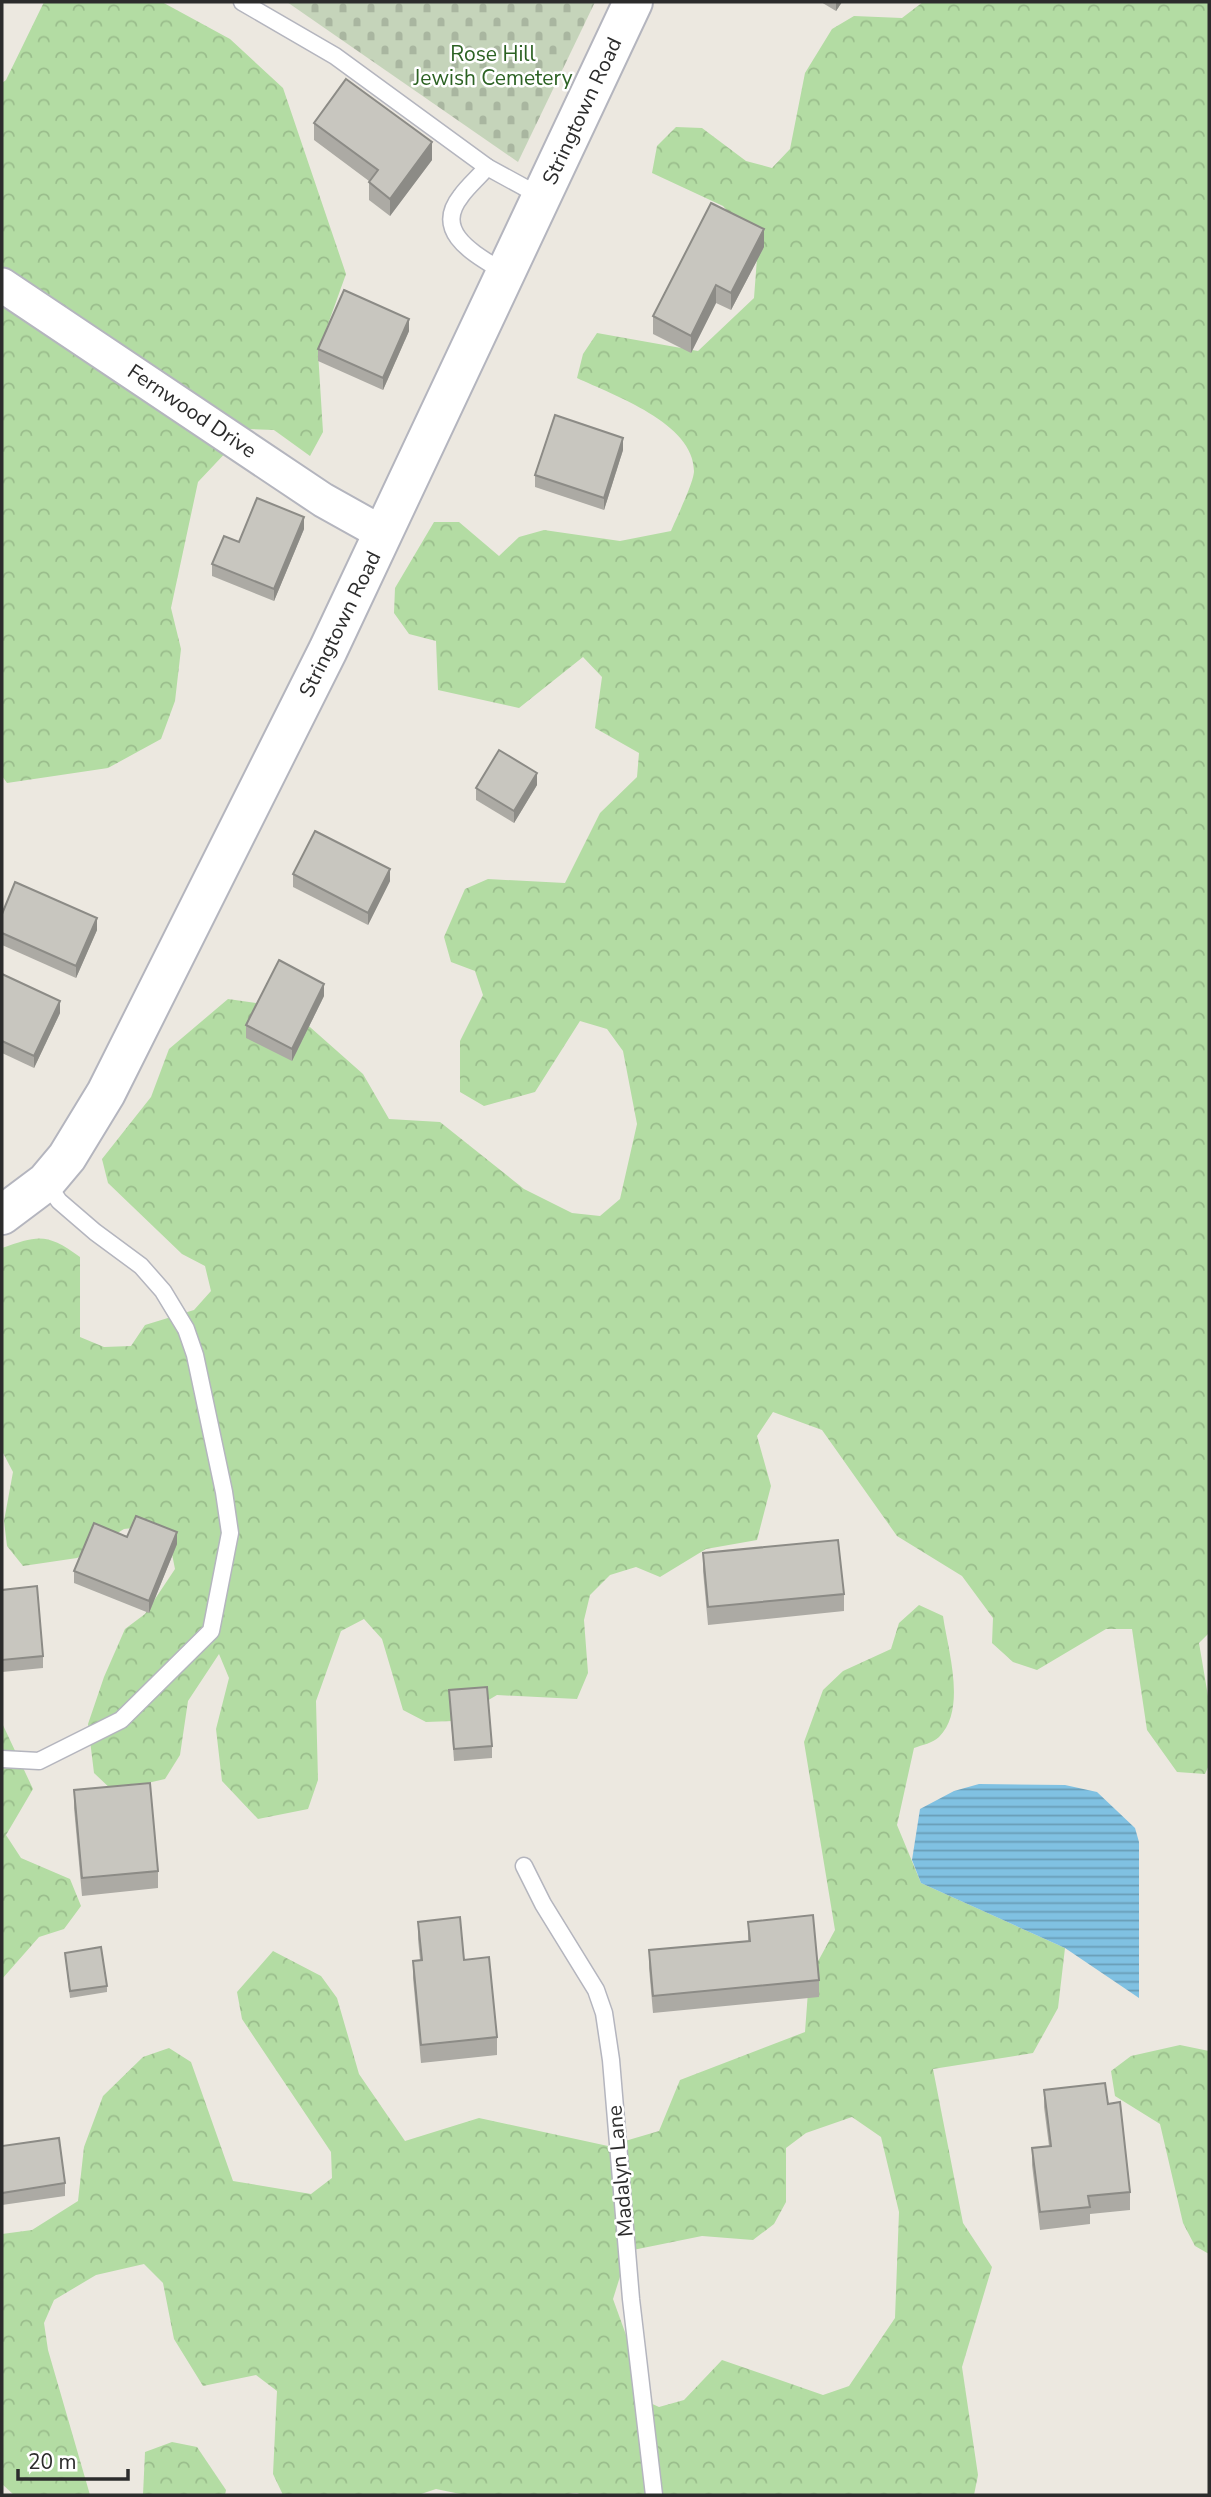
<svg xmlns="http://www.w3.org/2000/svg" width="1211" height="2497" font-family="'Nunito Sans',sans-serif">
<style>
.forest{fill:url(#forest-crowns);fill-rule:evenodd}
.cemetery{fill:url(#cemetery-stones)}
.water{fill:url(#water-rules)}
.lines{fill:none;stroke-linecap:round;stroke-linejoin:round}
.lane-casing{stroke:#b4b5be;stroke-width:19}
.street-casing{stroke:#b4b5be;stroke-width:37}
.secondary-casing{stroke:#b4b5be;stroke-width:42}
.lane{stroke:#fff;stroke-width:16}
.street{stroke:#fff;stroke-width:33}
.secondary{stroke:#fff;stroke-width:38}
.wall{fill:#acaaa4}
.shaded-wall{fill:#8c8b86}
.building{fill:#c8c6bf;stroke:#8c8b86;stroke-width:2}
.labels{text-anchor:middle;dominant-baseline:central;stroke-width:5;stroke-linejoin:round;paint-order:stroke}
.park-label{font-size:21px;fill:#2c6223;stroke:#fff}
.street-label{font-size:21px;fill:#2c2c2c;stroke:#fff}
</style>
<defs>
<pattern id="forest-crowns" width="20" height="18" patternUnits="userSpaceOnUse" patternTransform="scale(1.75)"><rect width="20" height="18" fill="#b3dca3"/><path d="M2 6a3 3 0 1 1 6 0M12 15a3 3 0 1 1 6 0" fill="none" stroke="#9abd8c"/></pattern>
<pattern id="cemetery-stones" width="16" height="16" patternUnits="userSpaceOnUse" patternTransform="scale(1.75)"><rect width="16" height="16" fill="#c5d4ba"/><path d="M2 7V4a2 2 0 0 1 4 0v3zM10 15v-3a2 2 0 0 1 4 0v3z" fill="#a9b6a0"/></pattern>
<pattern id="water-rules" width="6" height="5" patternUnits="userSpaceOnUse" patternTransform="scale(1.75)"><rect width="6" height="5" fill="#80c1e2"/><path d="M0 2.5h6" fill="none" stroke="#699db7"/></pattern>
</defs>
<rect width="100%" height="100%" fill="#ece8e0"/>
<g class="forest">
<polygon points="44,2 162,2 230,39 283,88 346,274 318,352 323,432 310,456 274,430 248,429 198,482 171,608 181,649 175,701 161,739 108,768 7,783 2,776 2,83 6,80"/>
<path d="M923,2H1209V1633L1199,1643L1209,1702V1765L1205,1774L1177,1772L1147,1730L1132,1629H1106L1037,1670L1013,1662L992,1643L993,1618L962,1576L897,1536L822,1430L773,1412L757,1436L771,1486L757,1540L706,1549L660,1577L636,1567L610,1575L590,1595L584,1620L588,1673L577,1699L497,1695L453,1721L426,1722L403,1710L382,1639L364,1619L341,1631L316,1701L318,1780L308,1809L258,1819L222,1781L216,1729L229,1678L219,1654L188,1701L180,1755L165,1779L113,1791L94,1773L88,1724L104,1677L125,1629L145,1614L175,1569L170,1544L151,1526L124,1529L77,1558L23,1566L7,1546L4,1521L13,1472L2,1451V1248C39,1235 47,1233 80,1257V1337L104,1347L131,1346L145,1325L194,1310L211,1291L205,1266L182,1254L108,1183L102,1159L151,1097L169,1049L228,999L256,1003L276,1022L302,1020L363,1074L389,1119L440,1122L524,1189L572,1213L600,1216L620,1199L637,1124L623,1051L607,1029L580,1021L535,1092L484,1106L460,1092V1041L483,995L475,971L451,962L444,937L465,889L488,879L565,883L600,813L637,777L639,753L595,728L602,677L583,657L519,708L438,690L436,641L409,634L394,613L395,588L434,522H459L499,556L519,537L544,530L620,541L671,531C676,519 694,482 694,471C694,423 613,395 577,378L583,354L597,333L698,351L754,298L758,245L723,206L652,173L657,146L676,127L702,128L746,161L772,168L790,149L805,73L832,29L854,16L902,18Z"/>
<path d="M919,1605L943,1616C948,1651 967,1709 939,1737C933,1743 922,1745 914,1748L897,1825L921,1883L1065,1948L1058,2008L1033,2053L933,2069L963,2223L992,2267L962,2367L978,2475L974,2495H582L577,2493L557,2495H465L436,2489L418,2495H283L273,2474L277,2391L256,2375L203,2386L174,2339L163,2283L144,2264L96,2275L54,2300L44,2323L48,2350L90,2495H14L2,2484V2234L32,2230L78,2201L84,2147L103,2096L143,2057L169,2048L191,2062L233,2181L311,2194L332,2178L331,2152L242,2019L237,1992L273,1951L321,1976L337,1998L359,2074L405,2141L479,2118L608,2146L659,2131L680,2080L805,2032L809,1978L835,1930L804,1742L823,1690L843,1671L891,1649L899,1623ZM852,2117L881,2137L899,2212L895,2318L849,2386L823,2395L722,2360L684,2400L659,2407L635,2396L630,2346L613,2299L628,2251L702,2236L753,2240L774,2224L786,2202V2148L806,2133Z"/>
<polygon points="2,1723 33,1789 6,1835 21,1858 70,1879 81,1906 64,1929 39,1937 2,1979"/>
<polygon points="1180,2045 1209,2051 1209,2254 1195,2246 1183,2223 1160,2124 1115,2096 1111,2071 1131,2056"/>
<polygon points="172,2442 197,2447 226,2490 225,2495 143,2495 145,2452"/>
</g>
<polygon class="cemetery" points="287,2 595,2 518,162"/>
<polygon class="water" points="979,1784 1065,1785 1097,1792 1135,1828 1139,1842 1139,1998 1065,1948 921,1883 912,1860 920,1809 954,1791"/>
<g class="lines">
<defs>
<g id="lane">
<polyline points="242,2 335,56 487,167 542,197"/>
<path d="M487,167C479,177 468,186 461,196C431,234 479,256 505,273"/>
<polyline points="2,1759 39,1761 121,1720 211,1631 230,1533 224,1492 195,1355 186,1329 163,1291 141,1266 95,1232 59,1201 46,1182"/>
<polyline points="524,1866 543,1904 596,1990 604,2013 611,2060 631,2299 654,2495"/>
</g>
<polyline id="street" points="2,285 323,500 384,534"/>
<polyline id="secondary" points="2,1215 46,1182 67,1157 106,1093 328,650 633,2"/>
</defs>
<use href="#lane" class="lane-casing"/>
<use href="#street" class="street-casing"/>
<use href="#secondary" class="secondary-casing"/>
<use href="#lane" class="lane"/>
<use href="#street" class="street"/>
<use href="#secondary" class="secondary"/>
</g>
<g class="wall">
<polygon points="821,2 842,2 836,11"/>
<polygon points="314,123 432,160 390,216 369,200 369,181 314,140"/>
<polygon points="764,247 731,310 716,303 691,353 653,334 653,316"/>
<polygon points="409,331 383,390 318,361 318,349"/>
<polygon points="623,450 604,510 535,487 535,475"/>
<polygon points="304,529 274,601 212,576 212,564 239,542"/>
<polygon points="537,785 514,823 476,800 476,788"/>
<polygon points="293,874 390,881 368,925 293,887"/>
<polygon points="2,914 97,930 76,978 2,945"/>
<polygon points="2,974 60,1013 34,1068 2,1053"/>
<polygon points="324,996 292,1061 246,1038 246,1025"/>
<polygon points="127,1537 177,1544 149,1613 74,1583 74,1571"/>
<polygon points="703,1553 844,1594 844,1611 708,1625 703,1571"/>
<polygon points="2,1590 43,1656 43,1668 2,1672"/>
<polygon points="449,1690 492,1746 492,1758 454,1761"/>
<polygon points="74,1790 158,1871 158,1888 82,1896 74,1808"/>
<polygon points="418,1922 464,1960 497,2037 497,2055 421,2063 413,1978 413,1961 420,1960 418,1939"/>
<polygon points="748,1922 819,1980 819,1997 653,2013 649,1968 649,1950 748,1941"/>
<polygon points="65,1953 107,1986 107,1992 70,1998"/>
<polygon points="1044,2090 1108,2104 1130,2192 1130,2210 1090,2214 1090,2224 1040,2230 1032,2165 1032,2148 1049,2146 1044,2107"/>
<polygon points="2,2146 65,2183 65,2196 2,2205"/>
</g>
<g class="shaded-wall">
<polygon points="836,2 842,2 836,11"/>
<polygon points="432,142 432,160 390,216 390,199"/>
<polygon points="764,229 764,247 731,310 731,293"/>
<polygon points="716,285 716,303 691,353 691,336"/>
<polygon points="409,319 409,331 383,390 383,378"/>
<polygon points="623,438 623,450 604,510 604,498"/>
<polygon points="304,517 304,529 274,601 274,589"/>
<polygon points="537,773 537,785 514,823 514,811"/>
<polygon points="390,869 390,881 368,925 368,913"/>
<polygon points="97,918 97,930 76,978 76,966"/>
<polygon points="324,984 324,996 292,1061 292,1049"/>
<polygon points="60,1001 60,1013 34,1068 34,1056"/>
<polygon points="177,1532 177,1544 149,1613 149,1601"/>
</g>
<g class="building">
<polygon points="346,79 432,142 390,199 369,182 378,170 314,123"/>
<polygon points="711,203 764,229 731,293 716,285 691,336 653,316"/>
<polygon points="344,290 409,319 383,378 318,349"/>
<polygon points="555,415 623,438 604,498 535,475"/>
<polygon points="257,498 304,517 274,589 212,564 224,536 239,542"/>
<polygon points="499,750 537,773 514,811 476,788"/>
<polygon points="315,831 390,869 368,913 293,874"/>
<polygon points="15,882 97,918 76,966 2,933 2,914"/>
<polygon points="279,960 324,984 292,1049 246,1025"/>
<polygon points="2,974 60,1001 34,1056 2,1041"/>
<polygon points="136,1516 177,1532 149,1601 74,1571 94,1523 127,1537"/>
<polygon points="838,1540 844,1594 708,1607 703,1553"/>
<polygon points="37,1586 43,1656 2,1660 2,1590"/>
<polygon points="487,1687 492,1746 454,1749 449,1690"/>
<polygon points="150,1783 158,1871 82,1878 74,1790"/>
<polygon points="813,1915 819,1980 653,1996 649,1950 750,1941 748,1922"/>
<polygon points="460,1917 464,1960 489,1957 497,2037 421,2045 413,1961 422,1960 418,1922"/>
<polygon points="101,1947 107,1986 70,1991 65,1953"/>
<polygon points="1105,2083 1108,2104 1120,2102 1130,2192 1088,2196 1090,2207 1040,2212 1032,2148 1051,2146 1044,2090"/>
<polygon points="59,2138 65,2183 2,2193 2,2146"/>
</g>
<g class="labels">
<g class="park-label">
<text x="493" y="54">Rose Hill<tspan x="493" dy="24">Jewish Cemetery</tspan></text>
</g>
<g class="street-label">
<text transform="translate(582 111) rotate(-65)">Stringtown Road</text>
<text transform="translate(192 411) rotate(34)">Fernwood Drive</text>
<text transform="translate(340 624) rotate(-64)">Stringtown Road</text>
<text transform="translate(620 2171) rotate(-95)">Madalyn Lane</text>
</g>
</g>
<rect width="1211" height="2497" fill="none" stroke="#2c2c2c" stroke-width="7"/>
<path d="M18 2469v10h110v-10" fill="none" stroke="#2c2c2c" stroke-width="3.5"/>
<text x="28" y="2469" font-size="21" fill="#2c2c2c" stroke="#ffffff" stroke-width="5" paint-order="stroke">20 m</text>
</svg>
